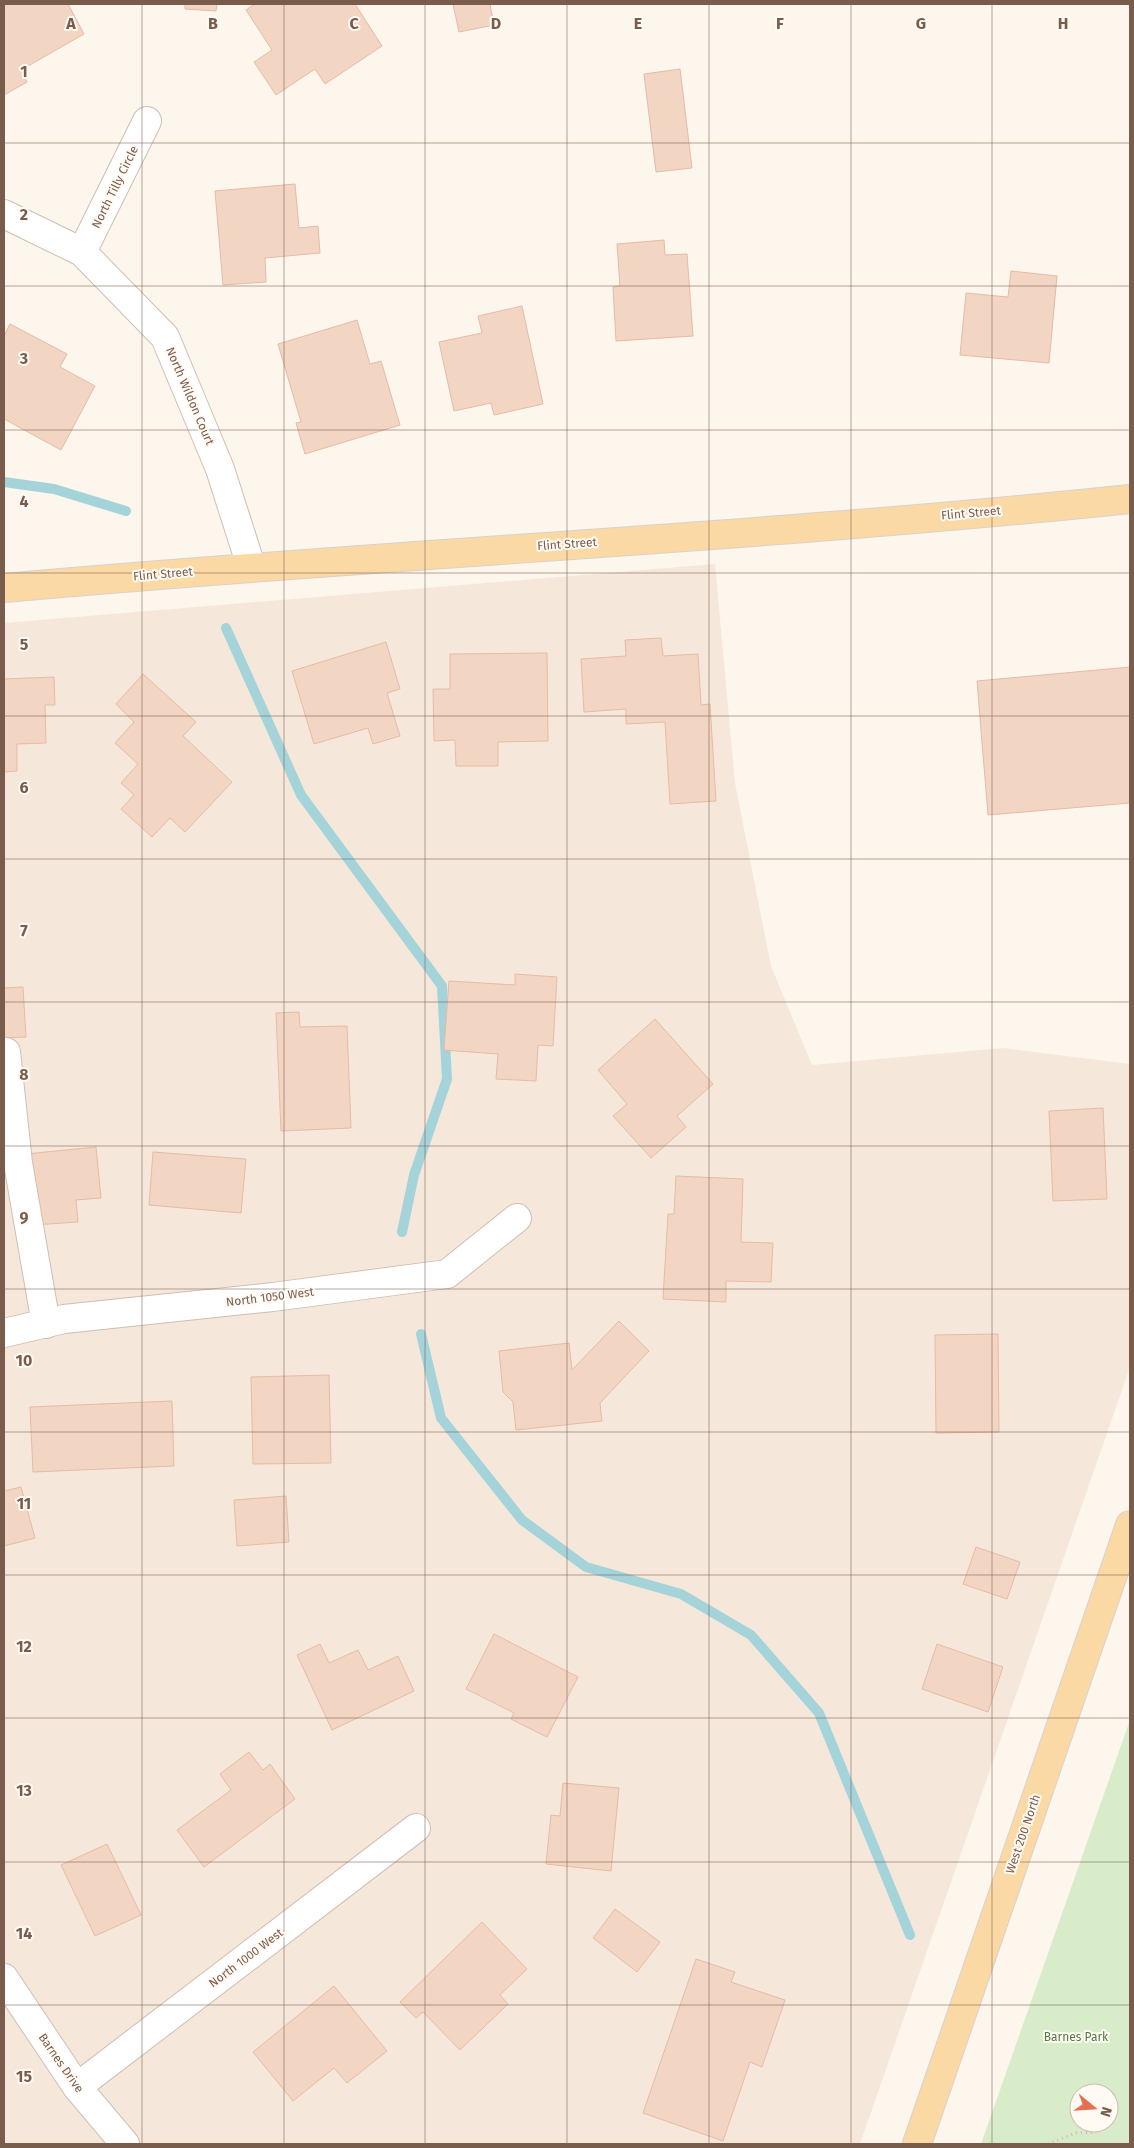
<svg xmlns="http://www.w3.org/2000/svg" width="1134" height="2148" font-family="'Fira Sans',sans-serif">
<style>
.residential{fill:#f5e8da}
.green{fill:#d8ecc9;fill-rule:evenodd}
.lines{fill:none;stroke-linecap:round;stroke-linejoin:round}
.stream{stroke:#a5d3da;stroke-width:10}
.building{fill:#f3d5c3;stroke:#e6bba3}
.minor-casing{stroke:#d1beb0;stroke-width:30}
.major-casing{stroke:#dad1cd;stroke-width:30}
.path{stroke:#d9b8a5;stroke-width:3;stroke-dasharray:1 4;stroke-linecap:butt}
.minor{stroke:#fff;stroke-width:28}
.major{stroke:#fbd9a5;stroke-width:28}
.grid{fill:none;stroke:#7a5c4d;stroke-width:1;stroke-opacity:0.55}
.labels{text-anchor:middle;dominant-baseline:central;stroke-width:4;stroke-linejoin:round;paint-order:stroke}
.street-label{font-size:12px;fill:#7a5c4d;stroke:#fffaf3}
.park-label{font-size:12px;fill:#537a41;stroke:#fffaf3}
.grid-label{font-size:16px;text-anchor:middle;font-weight:bold;fill:#7a5c4d;stroke:#fffaf3;stroke-width:4;stroke-linejoin:round;paint-order:stroke}
</style>
<rect width="100%" height="100%" fill="#fdf6ec"/>
<polygon class="residential" points="715,564 735,783 771,966 812,1065 1003,1048 1130,1064 1130,1367 860,2144 4,2144 4,623"/>
<path class="green" d="M1130,1720V2144H981ZM1079,2093H1109V2123H1079Z"/>
<g class="lines">
<g class="stream">
<polyline points="4,482 54,489 126,511"/>
<polyline points="226,628 301,795 442,986 447,1079 414,1175 402,1232"/>
<polyline points="421,1334 441,1418 522,1520 586,1567 681,1594 751,1635 819,1713 910,1935"/>
</g>
</g>
<g class="building">
<polygon points="4,4 68,4 84,34 21,70 27,82 4,95"/>
<polygon points="185,4 217,4 216,11 185,9"/>
<polygon points="255,4 355,4 382,46 325,84 315,69 276,95 254,62 272,50 246,10"/>
<polygon points="453,4 490,4 494,25 459,32"/>
<polygon points="680,69 692,168 656,172 644,74"/>
<polygon points="295,184 299,228 318,226 320,253 265,258 266,282 223,285 215,191"/>
<polygon points="664,240 665,255 687,254 693,336 616,341 613,287 620,286 617,244"/>
<polygon points="1011,271 1057,276 1049,363 960,355 966,293 1008,297"/>
<polygon points="522,306 543,404 494,415 491,403 454,411 439,342 482,333 478,316"/>
<polygon points="357,320 370,364 381,361 400,425 305,454 296,423 301,422 278,344"/>
<polygon points="10,324 67,354 60,367 95,386 61,450 4,419 4,336"/>
<polygon points="661,638 663,656 698,654 701,705 710,704 716,801 670,804 665,722 626,724 626,709 584,712 581,659 626,656 625,640"/>
<polygon points="386,642 400,689 387,693 400,736 373,744 368,728 314,744 292,671"/>
<polygon points="547,653 548,741 498,742 498,766 456,766 455,740 434,741 433,689 450,689 450,654"/>
<polygon points="1130,667 1130,803 988,815 977,681"/>
<polygon points="143,674 196,722 183,736 232,782 185,832 170,818 152,837 121,809 134,795 121,783 138,764 115,743 134,722 116,704"/>
<polygon points="54,677 55,705 45,705 46,743 17,744 17,771 4,772 4,679"/>
<polygon points="515,974 557,977 553,1046 538,1045 536,1081 496,1079 498,1054 444,1050 449,981 515,985"/>
<polygon points="23,987 26,1037 4,1038 4,988"/>
<polygon points="299,1012 300,1027 347,1026 351,1128 281,1131 276,1013"/>
<polygon points="655,1019 713,1084 677,1116 686,1127 651,1158 613,1116 627,1104 598,1070"/>
<polygon points="1103,1108 1107,1199 1053,1201 1049,1111"/>
<polygon points="96,1147 101,1198 76,1200 78,1222 33,1225 26,1154"/>
<polygon points="153,1152 246,1159 241,1213 149,1205"/>
<polygon points="676,1176 743,1179 741,1242 773,1243 771,1282 726,1281 726,1302 663,1299 668,1214 674,1214"/>
<polygon points="619,1321 649,1351 600,1403 602,1421 516,1430 513,1402 503,1392 499,1351 569,1343 572,1370"/>
<polygon points="998,1334 999,1432 936,1433 935,1335"/>
<polygon points="329,1375 331,1463 253,1464 251,1377"/>
<polygon points="172,1401 174,1466 33,1472 30,1407"/>
<polygon points="21,1487 35,1538 4,1546 4,1491"/>
<polygon points="286,1496 289,1542 237,1546 234,1500"/>
<polygon points="976,1547 1020,1562 1007,1599 963,1584"/>
<polygon points="494,1634 578,1677 547,1737 511,1719 514,1713 466,1689"/>
<polygon points="320,1644 329,1663 358,1650 368,1670 398,1656 414,1691 332,1730 297,1655"/>
<polygon points="937,1644 1003,1667 988,1712 922,1689"/>
<polygon points="249,1752 263,1770 270,1764 295,1799 204,1867 177,1830 231,1790 220,1774"/>
<polygon points="563,1783 619,1788 611,1871 546,1864 551,1815 560,1816"/>
<polygon points="107,1844 141,1915 95,1936 61,1865"/>
<polygon points="615,1909 660,1942 637,1972 593,1938"/>
<polygon points="482,1922 527,1969 500,1995 508,2004 460,2050 423,2012 416,2018 400,2002"/>
<polygon points="696,1959 735,1972 731,1982 785,2000 762,2067 750,2062 723,2141 643,2113"/>
<polygon points="334,1986 387,2051 347,2083 334,2068 293,2101 253,2052"/>
</g>
<g class="lines">
<defs>
<g id="minor">
<polyline points="4,214 82,252 165,337 220,469 251,566"/>
<polyline points="82,252 147,121"/>
<polyline points="6,1052 18,1163 46,1324"/>
<polyline points="4,1333 64,1319 273,1297 447,1274 517,1218"/>
<polyline points="4,1978 77,2087 125,2144"/>
<polyline points="77,2087 416,1828"/>
</g>
<g id="major">
<path d="M4,588C379,554 756,538 1130,499"/>
<polyline points="917,2144 1130,1525"/>
</g>
</defs>
<use href="#minor" class="minor-casing"/>
<use href="#major" class="major-casing"/>
<polyline class="path" points="1048,2144 1076,2133 1096,2132"/>
<use href="#minor" class="minor"/>
<use href="#major" class="major"/>
</g>
<path class="grid" d="M142,4V2144M284,4V2144M425,4V2144M567,4V2144M709,4V2144M851,4V2144M992,4V2144M4,143H1130M4,286H1130M4,430H1130M4,573H1130M4,716H1130M4,859H1130M4,1002H1130M4,1146H1130M4,1289H1130M4,1432H1130M4,1575H1130M4,1718H1130M4,1862H1130M4,2005H1130"/>
<g class="labels">
<g class="street-label">
<text transform="translate(115 187) rotate(-64)">North Tilly Circle</text>
<text transform="translate(190 396) rotate(67)">North Wildon Court</text>
<text transform="translate(971 513) rotate(-5)">Flint Street</text>
<text transform="translate(567 544) rotate(-4)">Flint Street</text>
<text transform="translate(163 574) rotate(-5)">Flint Street</text>
<text transform="translate(270 1297) rotate(-7)">North 1050 West</text>
<text transform="translate(1023 1834) rotate(-71)">West 200 North</text>
<text transform="translate(246 1958) rotate(-37)">North 1000 West</text>
<text transform="translate(61 2063) rotate(55)">Barnes Drive</text>
</g>
<g class="park-label">
<text x="1076" y="2037">Barnes Park</text>
</g>
</g>
<g class="grid-label">
<text x="71" y="29">A</text>
<text x="213" y="29">B</text>
<text x="354" y="29">C</text>
<text x="496" y="29">D</text>
<text x="638" y="29">E</text>
<text x="780" y="29">F</text>
<text x="921" y="29">G</text>
<text x="1063" y="29">H</text>
<text x="24" y="77">1</text>
<text x="24" y="220">2</text>
<text x="24" y="364">3</text>
<text x="24" y="507">4</text>
<text x="24" y="650">5</text>
<text x="24" y="793">6</text>
<text x="24" y="936">7</text>
<text x="24" y="1080">8</text>
<text x="24" y="1223">9</text>
<text x="24" y="1366">10</text>
<text x="24" y="1509">11</text>
<text x="24" y="1652">12</text>
<text x="24" y="1796">13</text>
<text x="24" y="1939">14</text>
<text x="24" y="2082">15</text>
</g>
<rect width="1134" height="2148" fill="none" stroke="#7a5c4d" stroke-width="10"/>
<g transform="translate(1094 2108) rotate(108)"><circle r="24" fill="#fffaf3" stroke="#cabbb1"/>
<path d="M0-4L9 19L0 12L-9 19Z" fill="#e76f51"/>
<text y="-8" font-size="14" font-weight="bold" text-anchor="middle" fill="#7a5c4d">N</text>
</g>
</svg>
